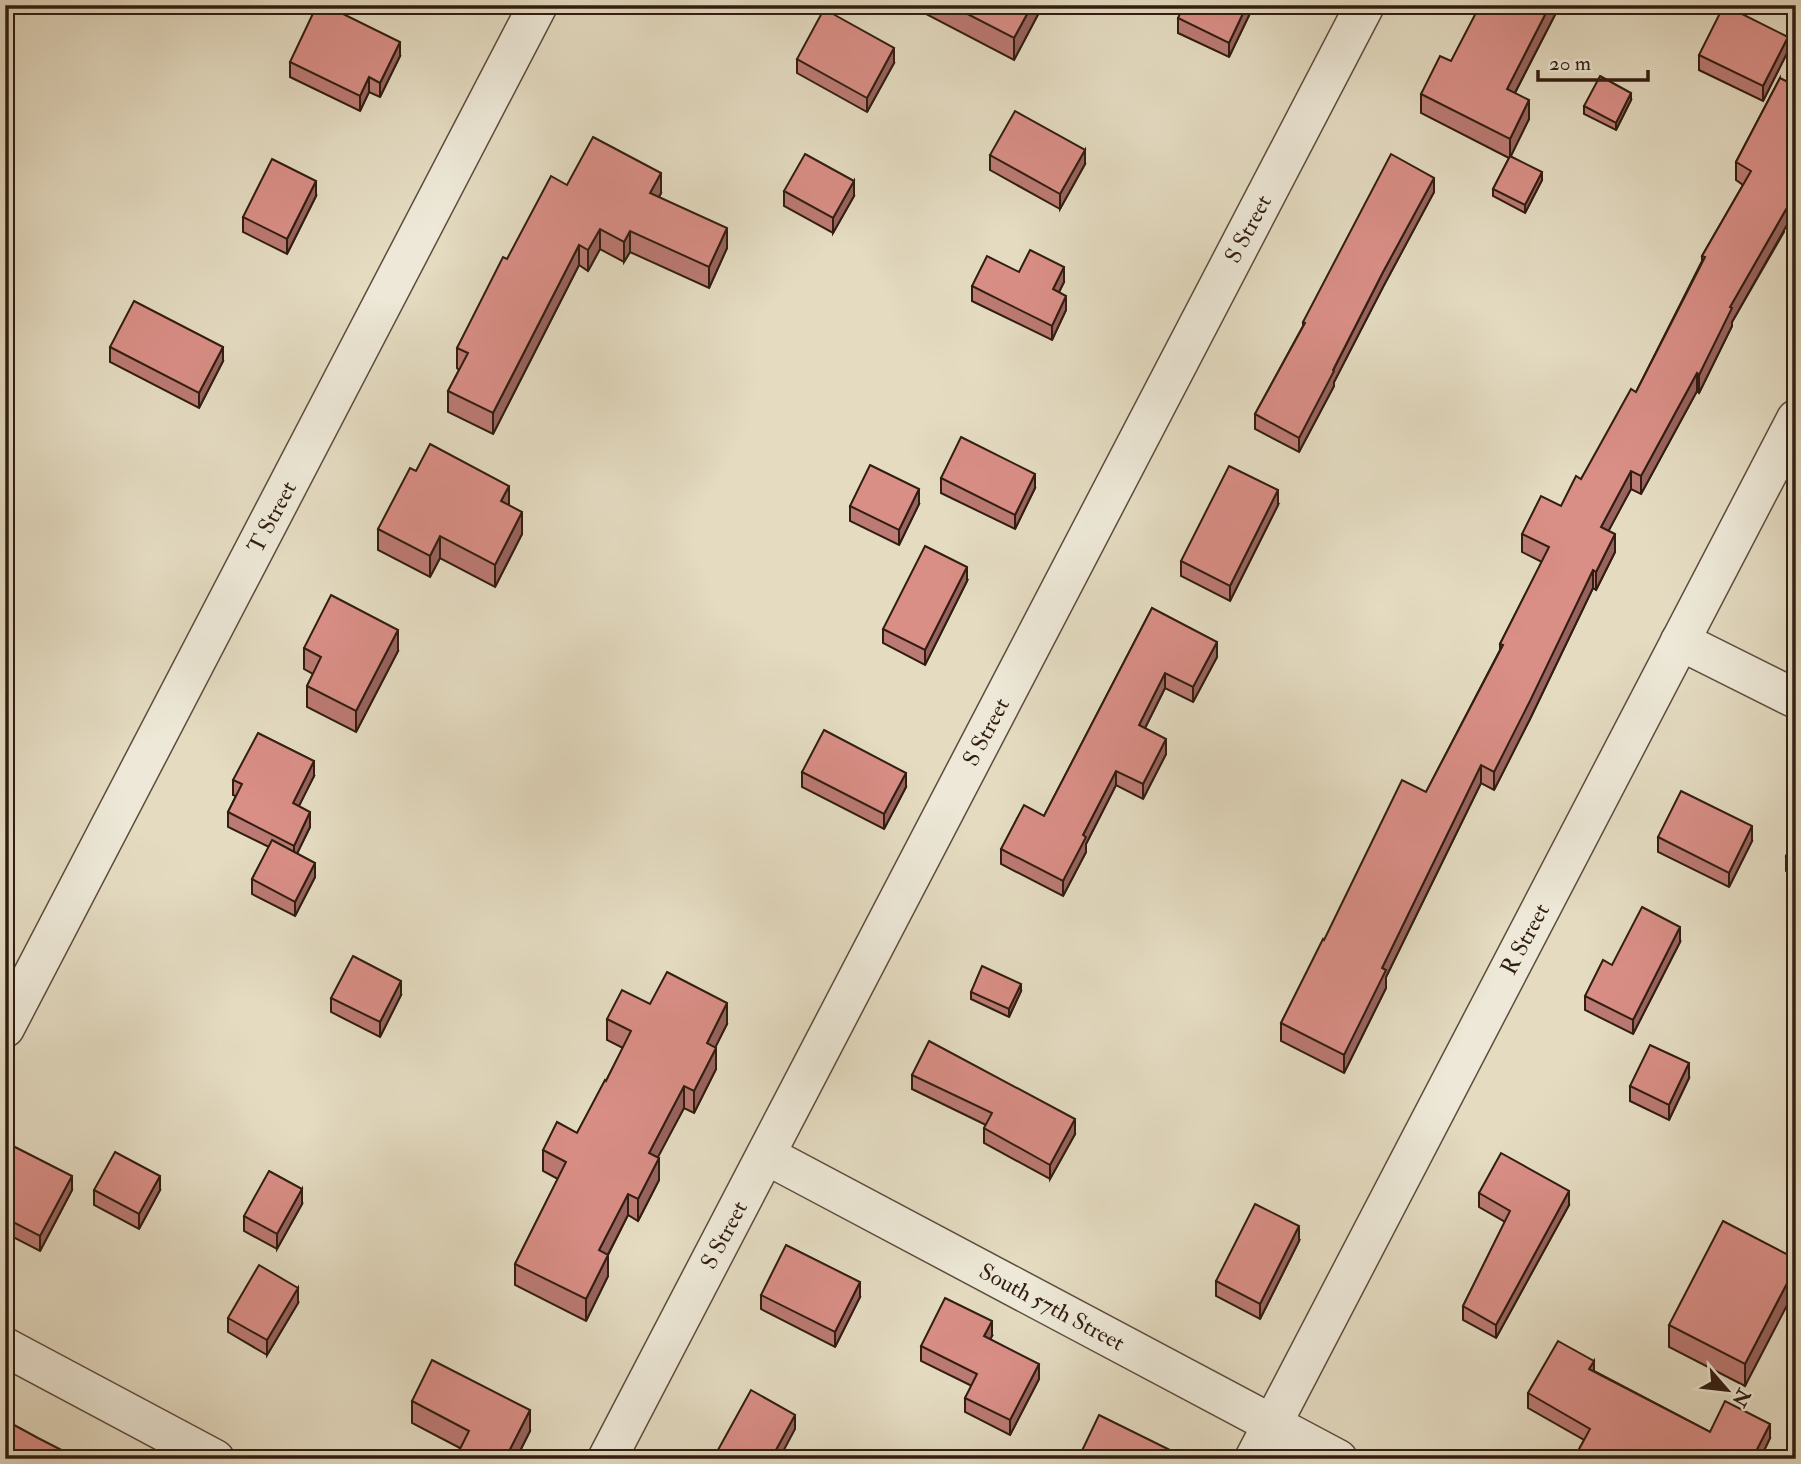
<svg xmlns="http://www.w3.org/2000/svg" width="1801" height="1464" font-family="'IM FELL Double Pica',serif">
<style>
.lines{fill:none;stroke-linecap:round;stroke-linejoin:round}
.minor-casing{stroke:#5e4c3d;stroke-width:41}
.minor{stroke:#ede8d7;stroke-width:38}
.wall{fill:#bb7a73;stroke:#311d11;stroke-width:2}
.shaded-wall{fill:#98635e;stroke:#311d11;stroke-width:2}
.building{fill:#d98e86;stroke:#311d11;stroke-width:2}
.labels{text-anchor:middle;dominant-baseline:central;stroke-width:7;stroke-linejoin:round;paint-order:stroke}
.street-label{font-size:23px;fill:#311d11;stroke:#ede8d7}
</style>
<rect width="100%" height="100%" fill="#e4dbc1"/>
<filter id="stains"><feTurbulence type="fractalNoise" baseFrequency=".00286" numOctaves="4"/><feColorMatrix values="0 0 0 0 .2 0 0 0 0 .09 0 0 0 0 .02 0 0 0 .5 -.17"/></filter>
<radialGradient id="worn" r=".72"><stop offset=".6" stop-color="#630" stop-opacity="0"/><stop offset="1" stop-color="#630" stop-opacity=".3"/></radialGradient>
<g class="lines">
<defs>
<g id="minor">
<polyline points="1680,641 1796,699"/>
<polyline points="5,1028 538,5"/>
<polyline points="766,1155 1338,1459"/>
<polyline points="5,1347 215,1459"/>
<polyline points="607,1459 1365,5"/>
<polyline points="1254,1459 1796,419"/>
</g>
</defs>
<use href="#minor" class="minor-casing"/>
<use href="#minor" class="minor"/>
</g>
<g class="wall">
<polygon points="924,5 1043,5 1014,60 924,13"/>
<polygon points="1254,5 1229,57 1178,33 1178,18"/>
<polygon points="1560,5 1515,93 1529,119 1510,156 1542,180 1525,213 1493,196 1493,189 1509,158 1421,113 1421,94 1451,61"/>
<polygon points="1788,51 1763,101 1699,70 1699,55"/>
<polygon points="400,56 380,97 369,92 360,111 290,77 290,62"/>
<polygon points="797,59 894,63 867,112 797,73"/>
<polygon points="1780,78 1784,232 1732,322 1732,326 1699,393 1697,391 1641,494 1631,489 1608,531 1615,552 1596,590 1593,588 1530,719 1494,790 1481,783 1386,977 1386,988 1344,1073 1281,1041 1281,1023 1324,940 1426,792 1500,650 1500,644 1542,562 1522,552 1522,534 1561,506 1581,479 1636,392 1702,261 1702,256 1743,185 1736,180 1736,162"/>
<polygon points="1631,100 1616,130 1584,114 1584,106"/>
<polygon points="990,155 1085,164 1060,209 990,170"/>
<polygon points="567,185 661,193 659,197 727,248 709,288 630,252 624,262 600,249 588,271 579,265 493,434 448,412 448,391 459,370 457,368 457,348 507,259"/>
<polygon points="784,191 854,196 833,233 784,206"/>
<polygon points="1434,192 1383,287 1334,382 1334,386 1299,452 1255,429 1255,414 1303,326 1303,322"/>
<polygon points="316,196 287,254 243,232 243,217"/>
<polygon points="1019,272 1064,282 1059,292 1066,310 1052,340 972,301 972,286"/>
<polygon points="110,347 223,361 199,408 110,362"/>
<polygon points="416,471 509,505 522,534 495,587 440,558 430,577 378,550 378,529"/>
<polygon points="941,478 1035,488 1015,529 941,493"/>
<polygon points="919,504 899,545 850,521 850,506"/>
<polygon points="1278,505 1230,601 1181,576 1181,561"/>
<polygon points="967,581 925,665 883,643 883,629"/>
<polygon points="1152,608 1217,657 1193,702 1165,688 1145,728 1166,754 1143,799 1116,785 1086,844 1086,852 1063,896 1001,864 1001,849 1044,816"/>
<polygon points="304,648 398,651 356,732 307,707 307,686 313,674 304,669"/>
<polygon points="802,772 906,787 884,829 802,787"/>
<polygon points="314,776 298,806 310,827 297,853 315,877 295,916 252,894 252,879 269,847 228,827 228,812 236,796 233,795 233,780"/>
<polygon points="1658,837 1752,841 1729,887 1658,852"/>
<polygon points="1796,837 1796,876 1786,871 1786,856"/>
<polygon points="1680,942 1633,1034 1585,1010 1585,996 1612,965"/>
<polygon points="1021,991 1009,1017 971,999 971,992"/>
<polygon points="401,995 380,1037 331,1012 331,998"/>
<polygon points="650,1004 727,1024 715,1047 716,1069 694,1113 684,1108 657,1157 659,1180 638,1221 628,1215 608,1255 608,1276 586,1321 515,1285 515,1264 558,1179 543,1171 543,1150 577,1133 606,1081 623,1048 607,1040 607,1019"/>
<polygon points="912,1075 1075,1134 1050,1179 984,1143 984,1128 986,1125 912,1089"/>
<polygon points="1689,1078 1669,1120 1630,1101 1630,1086"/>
<polygon points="5,1162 72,1190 40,1251 5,1233"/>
<polygon points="94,1190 160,1190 139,1229 94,1205"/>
<polygon points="1479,1193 1569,1205 1496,1338 1463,1320 1463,1306 1505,1222 1479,1207"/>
<polygon points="302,1204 277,1249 244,1231 244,1216"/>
<polygon points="1299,1241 1260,1319 1216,1296 1216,1281"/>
<polygon points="1796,1259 1745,1386 1669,1347 1669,1325"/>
<polygon points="761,1295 860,1297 835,1347 761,1309"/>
<polygon points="298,1303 267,1355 228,1332 228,1318"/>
<polygon points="992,1336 990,1339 1039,1379 1010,1435 965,1412 965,1398 972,1386 921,1361 921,1346"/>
<polygon points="1594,1371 1710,1432 1770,1438 1760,1459 1577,1459 1577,1453 1584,1440 1528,1408 1528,1393"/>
<polygon points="412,1401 530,1431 516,1459 455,1459 460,1448 412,1423"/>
</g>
<g class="shaded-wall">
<polygon points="1032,5 1043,5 1014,60 1014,38"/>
<polygon points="1247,5 1254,5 1229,57 1229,43"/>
<polygon points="1550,5 1560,5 1507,108 1507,89"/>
<polygon points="1788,37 1788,51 1763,101 1763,86"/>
<polygon points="400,42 400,56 380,97 380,83"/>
<polygon points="894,48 894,63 867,112 867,98"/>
<polygon points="369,77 369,92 360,111 360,96"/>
<polygon points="1631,93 1631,100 1616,130 1616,123"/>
<polygon points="1529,100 1529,119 1510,158 1510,139"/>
<polygon points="1085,150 1085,164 1060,209 1060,194"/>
<polygon points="1542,172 1542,180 1525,213 1525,205"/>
<polygon points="661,173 661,193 650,214 650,193"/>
<polygon points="1434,178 1434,192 1383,287 1334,382 1334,386 1299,452 1299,438 1383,272"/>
<polygon points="316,181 316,196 287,254 287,239"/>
<polygon points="854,181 854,196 833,233 833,218"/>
<polygon points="1796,192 1796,209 1732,322 1732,326 1699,393 1699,375 1730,307"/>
<polygon points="727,228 727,248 709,288 709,267"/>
<polygon points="600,229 600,249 588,271 588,250"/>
<polygon points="630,231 630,252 624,262 624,242"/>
<polygon points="579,245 579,265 493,434 493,413"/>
<polygon points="1064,267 1064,282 1053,304 1053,289"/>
<polygon points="1066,296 1066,310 1052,340 1052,326"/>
<polygon points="223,347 223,361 199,408 199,393"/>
<polygon points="1697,373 1697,391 1641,494 1641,476"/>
<polygon points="1631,471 1631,489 1601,545 1601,527"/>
<polygon points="1035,474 1035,488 1015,529 1015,515"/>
<polygon points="509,486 509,507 501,501"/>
<polygon points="919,489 919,504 899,545 899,530"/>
<polygon points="1278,490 1278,505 1230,601 1230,586"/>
<polygon points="522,512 522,534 495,587 495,565"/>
<polygon points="1615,534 1615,552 1596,590 1596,572"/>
<polygon points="440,536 440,558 430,577 430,556"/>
<polygon points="967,567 967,581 925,665 925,650"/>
<polygon points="1593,570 1593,588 1530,719 1494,790 1494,772"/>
<polygon points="398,630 398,651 356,732 356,711"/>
<polygon points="1217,642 1217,657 1193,702 1193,687"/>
<polygon points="1165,673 1165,688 1139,740 1139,725"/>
<polygon points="1166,739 1166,754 1143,799 1143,784"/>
<polygon points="314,761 314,776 293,818 293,803"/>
<polygon points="1481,765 1481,783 1386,977 1386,988 1344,1073 1344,1055 1382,968"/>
<polygon points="1116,771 1116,785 1086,844 1086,852 1063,896 1063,881 1083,835"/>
<polygon points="906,773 906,787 884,829 884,814"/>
<polygon points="310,812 310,827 294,860 294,846"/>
<polygon points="1752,826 1752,841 1729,887 1729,873"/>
<polygon points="315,863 315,877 295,916 295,902"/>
<polygon points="1680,927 1680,942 1633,1034 1633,1020"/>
<polygon points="401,981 401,995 380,1037 380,1022"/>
<polygon points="1021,984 1021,991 1009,1017 1009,1009"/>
<polygon points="727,1003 727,1024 707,1064 707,1043"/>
<polygon points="716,1048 716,1069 694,1113 694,1091"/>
<polygon points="1689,1063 1689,1078 1669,1120 1669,1105"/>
<polygon points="684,1086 684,1108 649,1174 649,1153"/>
<polygon points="1075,1119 1075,1134 1050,1179 1050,1165"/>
<polygon points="659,1158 659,1180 638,1221 638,1199"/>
<polygon points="72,1176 72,1190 40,1251 40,1236"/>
<polygon points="160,1176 160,1190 139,1229 139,1214"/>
<polygon points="302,1189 302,1204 277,1249 277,1234"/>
<polygon points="1569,1191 1569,1205 1496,1338 1496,1325"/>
<polygon points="628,1194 628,1215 599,1272 599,1250"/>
<polygon points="1299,1226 1299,1241 1260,1319 1260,1304"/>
<polygon points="608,1255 608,1276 586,1321 586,1299"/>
<polygon points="1796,1266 1796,1288 1745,1386 1745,1364"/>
<polygon points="860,1282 860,1297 835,1347 835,1332"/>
<polygon points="298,1288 298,1303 267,1355 267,1340"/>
<polygon points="992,1321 992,1336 984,1351 984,1336"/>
<polygon points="1594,1361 1594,1376 1589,1369"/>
<polygon points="1039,1364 1039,1379 1010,1435 1010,1420"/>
<polygon points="530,1410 530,1431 516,1459 505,1459"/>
<polygon points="795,1415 795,1429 779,1459 771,1459"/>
<polygon points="1770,1424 1770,1438 1760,1459 1752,1459"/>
</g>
<g class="building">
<polygon points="317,5 325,5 400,42 380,83 369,77 360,96 290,62"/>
<polygon points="950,5 1032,5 1014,38"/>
<polygon points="1184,5 1247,5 1229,43 1178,18"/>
<polygon points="1480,5 1550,5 1507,89 1529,100 1510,139 1421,94 1440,56 1451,61"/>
<polygon points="1724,5 1788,37 1763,86 1699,55"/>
<polygon points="824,9 894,48 867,98 797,59"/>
<polygon points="1600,76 1631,93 1616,123 1584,106"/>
<polygon points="1780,78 1796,86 1796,192 1730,307 1732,308 1699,375 1697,373 1641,476 1631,471 1601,527 1615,534 1596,572 1593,570 1530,701 1494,772 1481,765 1382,968 1386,970 1344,1055 1281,1023 1323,939 1324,940 1402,780 1426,792 1503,645 1500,644 1549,547 1522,534 1541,496 1561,506 1576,476 1581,479 1631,389 1636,392 1705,257 1702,256 1751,171 1736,162"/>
<polygon points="1015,111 1085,150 1060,194 990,155"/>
<polygon points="593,137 661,173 650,193 727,228 709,267 630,231 624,242 600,229 588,250 579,245 493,413 448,391 468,353 457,348 503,257 507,259 551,176 567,185"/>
<polygon points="805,154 854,181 833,218 784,191"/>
<polygon points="1391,154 1434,178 1383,272 1333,370 1334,371 1299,438 1255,414 1305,323 1303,322"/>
<polygon points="1510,156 1542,172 1525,205 1493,189"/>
<polygon points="272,159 316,181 287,239 243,217"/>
<polygon points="1030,250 1064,267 1053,289 1066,296 1052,326 972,286 987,256 1019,272"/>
<polygon points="134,301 223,347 199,393 110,347"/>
<polygon points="961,437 1035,474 1015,515 941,478"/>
<polygon points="430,444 509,486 501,501 522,512 495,565 440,536 430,556 378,529 410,468 416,471"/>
<polygon points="870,465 919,489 899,530 850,506"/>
<polygon points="1229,466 1278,490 1230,586 1181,561"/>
<polygon points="925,546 967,567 925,650 883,629"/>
<polygon points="331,595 398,630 356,711 307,686 321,657 304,648"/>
<polygon points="1152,608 1217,642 1193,687 1165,673 1139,725 1166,739 1143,784 1116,771 1083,835 1086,837 1063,881 1001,849 1024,805 1044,816"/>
<polygon points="824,730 906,773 884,814 802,772"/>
<polygon points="258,733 314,761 293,803 310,812 294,846 228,812 242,784 233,780"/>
<polygon points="1681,791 1752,826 1729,873 1658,837"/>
<polygon points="1796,837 1796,861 1786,856"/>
<polygon points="272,840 315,863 295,902 252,879"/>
<polygon points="1642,907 1680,927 1633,1020 1585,996 1603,960 1612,965"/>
<polygon points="353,956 401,981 380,1022 331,998"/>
<polygon points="982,966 1021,984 1009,1009 971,992"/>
<polygon points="667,972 727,1003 707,1043 716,1048 694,1091 684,1086 649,1153 659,1158 638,1199 628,1194 599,1250 608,1255 586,1299 515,1264 566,1162 543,1150 557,1122 577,1133 605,1080 606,1081 631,1031 607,1019 622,990 650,1004"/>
<polygon points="929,1041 1075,1119 1050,1165 984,1128 992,1113 912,1075"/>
<polygon points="1650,1045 1689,1063 1669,1105 1630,1086"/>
<polygon points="13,1146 72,1176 40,1236 5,1218 5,1162"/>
<polygon points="115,1152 160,1176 139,1214 94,1190"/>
<polygon points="1501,1153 1569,1191 1496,1325 1463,1306 1510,1211 1479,1193"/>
<polygon points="269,1171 302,1189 277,1234 244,1216"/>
<polygon points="1255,1204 1299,1226 1260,1304 1216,1281"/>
<polygon points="1723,1221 1796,1259 1796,1266 1745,1364 1669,1325"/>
<polygon points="786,1245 860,1282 835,1332 761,1295"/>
<polygon points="259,1265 298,1288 267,1340 228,1318"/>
<polygon points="945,1298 992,1321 984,1336 1039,1364 1010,1420 965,1398 977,1374 921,1346"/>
<polygon points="1558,1341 1594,1361 1589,1369 1710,1432 1725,1401 1770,1424 1752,1459 1588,1459 1577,1453 1590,1429 1528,1393"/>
<polygon points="432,1360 530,1410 505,1459 455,1459 469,1431 412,1401"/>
<polygon points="751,1390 795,1415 771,1459 713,1459"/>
<polygon points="1099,1415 1172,1451 1168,1459 1078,1459"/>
<polygon points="5,1420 38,1438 79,1459 5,1459"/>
</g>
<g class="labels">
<g class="street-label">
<text transform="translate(1248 229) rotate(-62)">S Street</text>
<text transform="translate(272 517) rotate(-62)">T Street</text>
<text transform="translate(986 732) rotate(-62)">S Street</text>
<text transform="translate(1525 939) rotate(-62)">R Street</text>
<text transform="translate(724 1235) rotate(-62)">S Street</text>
<text transform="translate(1052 1307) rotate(28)">South 57th Street</text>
</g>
</g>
<rect width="1801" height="1464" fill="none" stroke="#e4dbc1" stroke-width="28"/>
<rect x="7" y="7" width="1787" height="1450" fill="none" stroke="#311d11" stroke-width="3.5"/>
<rect x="14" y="14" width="1773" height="1436" fill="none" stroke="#311d11" stroke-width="2"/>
<g transform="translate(1727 1390) rotate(118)" stroke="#ede8d7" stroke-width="5" paint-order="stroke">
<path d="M0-5L12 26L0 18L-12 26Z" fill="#311d11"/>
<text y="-10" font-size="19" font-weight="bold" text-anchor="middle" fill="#311d11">N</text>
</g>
<path d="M1538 70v10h110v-10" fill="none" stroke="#311d11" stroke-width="3.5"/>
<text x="1549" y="70" font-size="21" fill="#311d11" stroke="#ede8d7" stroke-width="5" paint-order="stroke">20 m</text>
<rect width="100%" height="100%" filter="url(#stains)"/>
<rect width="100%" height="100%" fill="url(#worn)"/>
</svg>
